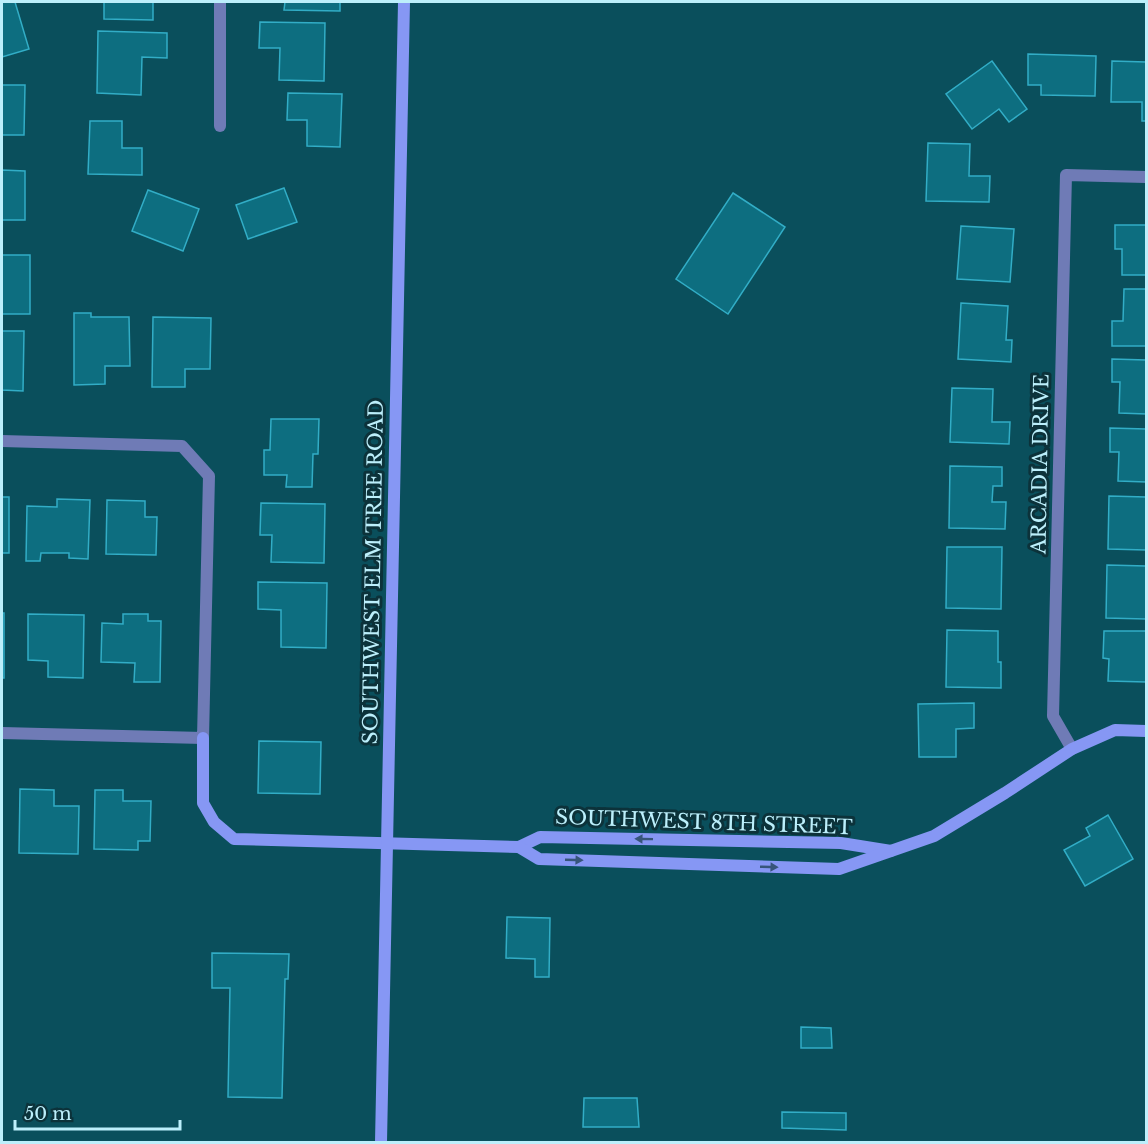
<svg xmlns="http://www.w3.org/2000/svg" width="1148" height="1144" font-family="'Libre Baskerville',serif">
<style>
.building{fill:#0d6e80;stroke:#32adc6;stroke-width:1.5}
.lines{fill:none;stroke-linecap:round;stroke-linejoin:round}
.street{stroke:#6f7bb6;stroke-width:12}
.secondary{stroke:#8697f4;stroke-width:12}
.oneway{fill:#37557b}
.labels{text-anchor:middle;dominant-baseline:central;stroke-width:6;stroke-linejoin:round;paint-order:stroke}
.street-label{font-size:20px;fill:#bceffb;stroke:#0c323a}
</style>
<rect width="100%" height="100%" fill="#0a4f5c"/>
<g class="building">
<polygon points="2,2 15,2 29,49 2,57"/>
<polygon points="104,2 153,2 153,20 104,19"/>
<polygon points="285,2 340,2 340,11 284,10"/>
<polygon points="260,22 325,23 324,81 279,80 280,48 259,48"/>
<polygon points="98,31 167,33 167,58 142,57 141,95 97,93"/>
<polygon points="1028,54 1096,56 1095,96 1041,95 1041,85 1028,85"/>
<polygon points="992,61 1027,109 1009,122 999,109 972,129 946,94"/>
<polygon points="1112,61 1146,62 1146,121 1142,121 1142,102 1111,102"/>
<polygon points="2,85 25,85 24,135 2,135 2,143"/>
<polygon points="288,93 342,94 340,147 307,146 307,120 287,120"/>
<polygon points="90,121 122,121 122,148 142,148 142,175 88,174"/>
<polygon points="928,143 970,144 969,176 990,176 989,202 926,201"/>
<polygon points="2,170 25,171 25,220 2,220"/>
<polygon points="284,188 297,222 248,239 236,205"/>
<polygon points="148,190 199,209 183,251 132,231"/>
<polygon points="733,193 785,227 728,314 676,279"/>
<polygon points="1115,225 1146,225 1146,275 1122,275 1122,249 1115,249"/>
<polygon points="961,226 1014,229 1010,282 957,279"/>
<rect x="2" y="255" width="28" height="59"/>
<polygon points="1124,289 1146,289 1146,346 1112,346 1112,321 1123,321"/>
<polygon points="961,303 1008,306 1006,340 1012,340 1011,362 958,359"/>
<polygon points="74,313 91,313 91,317 129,317 130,366 105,366 105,384 74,385"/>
<polygon points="153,317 211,318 210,369 185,369 185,387 152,387"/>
<polygon points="2,331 24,331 23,391 2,390"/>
<polygon points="1112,359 1146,360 1146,414 1119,413 1120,382 1112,382"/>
<polygon points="952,388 993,389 992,422 1010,422 1009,444 950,442"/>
<polygon points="271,419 319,419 318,454 313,454 312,487 286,487 287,475 264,475 264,450 270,450"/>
<polygon points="1110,428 1146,429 1146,482 1118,481 1119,452 1110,452"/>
<polygon points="950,466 1002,467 1002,486 993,486 992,502 1006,502 1005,529 949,528"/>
<polygon points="1109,496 1146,497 1146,550 1108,549"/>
<rect x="2" y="497" width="7" height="56"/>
<polygon points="57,499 90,500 88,559 69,558 69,553 41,553 40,561 26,561 27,506 57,507"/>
<polygon points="107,500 145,501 145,517 157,517 156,555 106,554"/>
<polygon points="261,503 325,504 324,563 271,562 272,535 260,535"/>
<polygon points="947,547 1002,547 1001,609 946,608"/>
<polygon points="1107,565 1146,566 1146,619 1106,618"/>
<polygon points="258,582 327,583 326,648 281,647 281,610 258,609"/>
<rect x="2" y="613" width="2" height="65"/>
<polygon points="28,614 84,615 83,678 48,677 48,661 28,660"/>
<polygon points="123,614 148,614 148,621 161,621 160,682 134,682 135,663 101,662 102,623 123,624"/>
<polygon points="947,630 998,631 998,662 1001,662 1001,688 946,687"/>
<polygon points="1104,631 1146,631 1146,682 1108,681 1109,659 1103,658"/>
<polygon points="974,703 974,728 956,729 956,757 919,757 918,704"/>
<polygon points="259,741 321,742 320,794 258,793"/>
<polygon points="20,789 54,790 54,806 79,806 78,854 19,853"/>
<polygon points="95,790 123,790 123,801 151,801 150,841 138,841 138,850 94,849"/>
<polygon points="1108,815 1133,859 1085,886 1064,850 1090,836 1086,828"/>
<polygon points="507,917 550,918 549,977 535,977 535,959 506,958"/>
<polygon points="212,953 289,954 288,979 285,979 282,1098 228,1097 230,988 212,988"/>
<polygon points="801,1027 831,1028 832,1048 801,1048"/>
<polygon points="584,1098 637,1098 639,1127 583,1127"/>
<polygon points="782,1112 846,1113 846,1130 782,1128"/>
</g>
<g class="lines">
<g class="street">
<polyline points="220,126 220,2"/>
<polyline points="2,441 182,446 209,476 203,738 2,733"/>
<polyline points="1072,749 1053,716 1066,175 1146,177"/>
</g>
<g class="secondary">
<polyline points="203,738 203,803 214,822 234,839 519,847 540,837 841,843 891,851"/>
<polyline points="519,847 539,859 839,869 934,836 1005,793 1072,749 1115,730 1146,731"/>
<polyline points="381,1142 404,2"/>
</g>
</g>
<defs><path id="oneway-solid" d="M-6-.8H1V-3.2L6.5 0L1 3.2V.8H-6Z" transform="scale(1.5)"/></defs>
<g class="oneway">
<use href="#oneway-solid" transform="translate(644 839) rotate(-179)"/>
<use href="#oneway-solid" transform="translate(574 860) rotate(2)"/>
<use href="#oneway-solid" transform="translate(769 867) rotate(2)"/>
</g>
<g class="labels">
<g class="street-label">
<text transform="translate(1040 464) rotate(-89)">ARCADIA DRIVE</text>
<text transform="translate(373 572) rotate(-89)">SOUTHWEST ELM TREE ROAD</text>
<text transform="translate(704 822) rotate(2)">SOUTHWEST 8TH STREET</text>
</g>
</g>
<rect width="1148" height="1144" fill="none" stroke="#bceffb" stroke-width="6"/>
<path d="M15 1120v9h165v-9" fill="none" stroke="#bceffb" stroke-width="3"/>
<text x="24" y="1120" font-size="18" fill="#bceffb" stroke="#0c323a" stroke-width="4.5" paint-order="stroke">50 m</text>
</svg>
